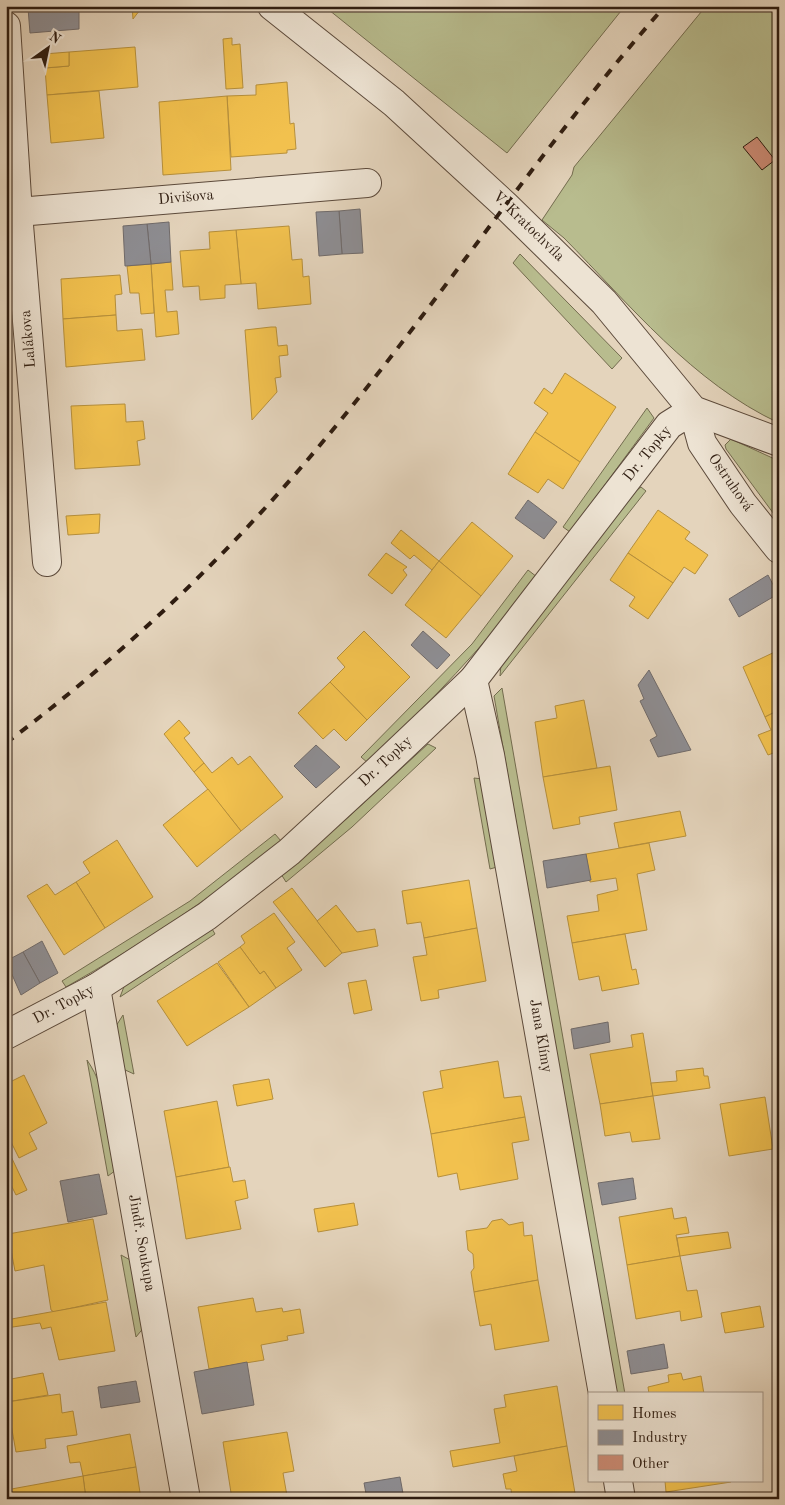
<svg xmlns="http://www.w3.org/2000/svg" width="785" height="1505" font-family="'Old Standard TT',serif">
<style>
.green{fill:#b8bc8e;stroke:#736c4f}
.homes{fill:#f2c14e;stroke:#b7903b}
.industry{fill:#8d8d92;stroke:#706b6b}
.building{fill:#ce8d77;stroke:#2e1c10}
.lines{fill:none;stroke-linecap:round;stroke-linejoin:round}
.street-casing{stroke:#5c4a3b;stroke-width:30}
.street{stroke:#ede3d3;stroke-width:28}
.rail{stroke:#2e1c10;stroke-width:4;stroke-dasharray:9 9;stroke-linecap:butt}
.labels{text-anchor:middle;dominant-baseline:central;stroke-width:5;stroke-linejoin:round;paint-order:stroke}
.street-label{font-size:15px;fill:#2e1c10;stroke:#ede3d3}
</style>
<rect width="100%" height="100%" fill="#e4d4bc"/>
<filter id="stains"><feTurbulence type="fractalNoise" baseFrequency=".004" numOctaves="4"/><feColorMatrix values="0 0 0 0 .2 0 0 0 0 .09 0 0 0 0 .02 0 0 0 .5 -.17"/></filter>
<radialGradient id="worn" r=".72"><stop offset=".6" stop-color="#630" stop-opacity="0"/><stop offset="1" stop-color="#630" stop-opacity=".3"/></radialGradient>
<g class="green">
<polygon points="324,6 625,6 507,153"/>
<path d="M706,6H779V423C693,383 629,304 564,238L542,220L572,175L574,167Z"/>
<polygon points="520,254 622,358 612,369 513,263"/>
<polygon points="647,408 654,418 570,532 563,527"/>
<polygon points="731,439 779,461 779,521 726,449 725,445"/>
<polygon points="641,487 646,491 500,676 501,664 630,495"/>
<path d="M528,570L537,577C486,645 428,704 368,763L361,757L472,644Z"/>
<polygon points="502,688 625,1394 616,1394 494,696"/>
<polygon points="428,744 436,748 352,827 286,882 281,874 344,821"/>
<polygon points="474,778 483,779 497,867 490,869"/>
<path d="M275,834L281,841C214,897 142,944 66,987L62,981L190,901Z"/>
<polygon points="211,927 215,934 120,997 125,984"/>
<polygon points="123,1015 134,1074 123,1069 116,1026"/>
<path d="M87,1060C109,1092 110,1132 116,1170L108,1176Z"/>
<polygon points="121,1255 134,1262 145,1326 136,1337"/>
</g>
<g class="homes">
<polygon points="132,6 143,6 133,19"/>
<polygon points="232,38 232,45 240,44 243,88 226,89 223,39"/>
<polygon points="135,47 138,87 47,95 45,68 69,66 69,52"/>
<polygon points="69,52 69,66 45,68 44,54"/>
<polygon points="287,82 290,124 294,123 296,149 287,150 287,153 231,157 227,96 256,95 256,85"/>
<polygon points="99,91 104,138 51,143 47,95"/>
<polygon points="227,96 231,170 163,175 159,102"/>
<polygon points="289,226 292,260 302,259 303,277 309,276 311,304 258,309 256,283 241,284 236,230"/>
<polygon points="236,230 241,284 225,285 225,298 200,300 199,286 183,287 180,251 210,249 209,232"/>
<polygon points="171,262 173,290 165,290 167,312 177,311 179,334 156,337 151,264"/>
<polygon points="151,264 154,313 141,314 139,293 130,293 127,266"/>
<polygon points="120,275 122,294 115,295 116,315 63,319 61,279"/>
<polygon points="116,315 117,331 142,329 145,360 66,367 63,319"/>
<polygon points="271,327 276,327 278,346 287,345 288,355 279,356 281,377 275,378 277,392 252,420 245,330"/>
<polygon points="565,373 616,407 580,462 535,432 548,413 534,403 544,388 552,394"/>
<polygon points="6,380 10,412 6,412"/>
<polygon points="125,404 126,422 143,421 145,439 137,441 140,465 75,469 71,406"/>
<polygon points="535,432 580,462 563,489 548,479 538,493 508,474"/>
<polygon points="658,510 690,532 685,539 708,555 695,574 684,567 673,583 628,553"/>
<polygon points="100,514 99,533 68,535 66,516"/>
<polygon points="472,522 513,556 481,596 439,561"/>
<polygon points="401,530 439,561 432,570 414,555 410,559 391,543"/>
<polygon points="386,553 407,567 403,570 407,575 392,594 368,575"/>
<polygon points="628,553 673,583 648,619 629,606 635,597 610,580"/>
<polygon points="439,561 481,596 446,638 405,605"/>
<polygon points="364,631 410,677 367,720 330,682 345,667 337,658"/>
<polygon points="779,650 779,710 765,717 743,667"/>
<polygon points="330,682 367,720 346,741 334,729 323,739 298,713"/>
<polygon points="584,700 597,768 543,777 535,722 557,718 555,706"/>
<polygon points="779,710 779,751 768,755 758,735 771,730 765,717"/>
<polygon points="179,720 190,733 184,738 204,763 194,772 164,734"/>
<polygon points="250,756 283,797 241,831 194,772 204,763 212,773 232,757 238,765"/>
<polygon points="610,766 617,810 579,817 580,824 553,829 543,777"/>
<polygon points="208,789 241,831 197,867 163,825"/>
<polygon points="680,811 686,836 619,848 614,823"/>
<polygon points="117,840 153,897 105,928 76,882 90,873 83,862"/>
<polygon points="649,843 655,870 637,874 647,930 572,943 567,916 599,911 597,895 618,890 616,878 590,882 586,854"/>
<polygon points="469,880 477,928 424,938 421,922 407,924 402,891"/>
<polygon points="76,882 105,928 64,955 27,896 47,884 55,895"/>
<polygon points="292,888 342,953 325,967 273,902"/>
<polygon points="336,905 357,932 375,929 378,946 342,953 317,921"/>
<polygon points="274,913 295,942 287,948 302,970 276,988 264,971 260,974 240,947 245,943 241,936"/>
<polygon points="477,928 486,981 438,990 439,998 421,1001 413,957 427,955 424,938"/>
<polygon points="625,934 632,970 636,969 639,984 602,991 599,976 579,980 572,943"/>
<polygon points="240,947 260,974 264,971 276,988 249,1007 218,962"/>
<polygon points="217,963 249,1007 187,1046 157,1001"/>
<polygon points="366,980 372,1010 354,1014 348,983"/>
<polygon points="643,1033 653,1096 600,1104 590,1054 633,1047 631,1035"/>
<polygon points="498,1061 504,1098 521,1096 525,1117 431,1134 423,1092 443,1088 440,1071"/>
<polygon points="703,1068 704,1076 708,1076 710,1088 653,1096 651,1083 677,1081 676,1071"/>
<polygon points="24,1075 47,1123 29,1133 37,1149 19,1158 11,1142 6,1145 6,1084"/>
<polygon points="269,1079 273,1099 237,1106 233,1085"/>
<polygon points="653,1096 660,1139 632,1142 630,1132 605,1136 600,1104"/>
<polygon points="765,1097 773,1149 729,1156 720,1104"/>
<polygon points="217,1101 229,1167 176,1177 164,1111"/>
<polygon points="525,1117 529,1140 512,1143 518,1179 460,1190 457,1173 438,1177 431,1134"/>
<polygon points="6,1146 27,1190 16,1195 6,1175"/>
<polygon points="230,1167 233,1182 245,1180 248,1198 235,1201 241,1229 186,1239 176,1177"/>
<polygon points="354,1203 358,1225 318,1232 314,1209"/>
<polygon points="672,1208 674,1219 686,1217 689,1233 676,1235 680,1256 627,1265 619,1217"/>
<polygon points="93,1219 108,1300 54,1312 51,1310 44,1265 15,1271 8,1234"/>
<polygon points="502,1219 509,1225 523,1222 524,1236 532,1235 538,1280 474,1292 471,1272 474,1268 473,1254 468,1250 466,1231 487,1228 492,1221"/>
<polygon points="728,1232 731,1248 680,1256 677,1238"/>
<polygon points="680,1256 687,1291 697,1290 702,1317 681,1321 680,1311 636,1319 627,1265"/>
<polygon points="538,1280 549,1341 495,1350 491,1324 480,1326 474,1292"/>
<polygon points="253,1298 256,1312 282,1308 283,1312 300,1309 304,1333 287,1336 288,1340 261,1345 264,1360 209,1369 198,1307"/>
<polygon points="106,1302 115,1351 59,1360 51,1327 42,1329 40,1323 6,1328 6,1320"/>
<polygon points="760,1306 764,1327 725,1333 721,1313"/>
<polygon points="43,1373 48,1395 7,1402 6,1380"/>
<polygon points="681,1373 683,1380 701,1376 704,1394 649,1394 648,1387 669,1382 668,1375"/>
<polygon points="557,1386 567,1446 453,1467 450,1451 500,1443 494,1409 506,1407 504,1395"/>
<polygon points="60,1394 62,1413 73,1411 77,1435 45,1439 46,1448 16,1452 7,1402"/>
<polygon points="287,1432 294,1471 283,1473 287,1496 272,1499 232,1499 223,1442"/>
<polygon points="130,1434 136,1467 83,1476 80,1462 70,1463 67,1446"/>
<polygon points="567,1446 576,1499 512,1499 511,1489 506,1489 503,1474 517,1471 514,1456"/>
<polygon points="136,1467 141,1499 86,1499 83,1476"/>
<polygon points="83,1476 86,1499 6,1499 6,1490"/>
<polygon points="665,1481 731,1481 731,1482 666,1492"/>
</g>
<g class="industry">
<polygon points="79,6 79,29 30,33 28,8"/>
<polygon points="360,209 363,253 342,254 339,211"/>
<polygon points="339,211 342,254 319,256 316,212"/>
<polygon points="169,222 171,262 151,264 147,224"/>
<polygon points="147,224 151,264 125,266 123,226"/>
<polygon points="528,500 557,522 544,539 515,518"/>
<polygon points="768,575 778,594 739,617 729,599"/>
<polygon points="423,631 450,655 437,669 411,645"/>
<polygon points="649,670 691,750 658,757 650,740 657,736 640,701 644,699 638,685"/>
<polygon points="316,745 340,767 316,788 294,766"/>
<polygon points="586,854 591,880 547,888 543,861"/>
<polygon points="42,941 58,973 40,983 23,952"/>
<polygon points="23,952 40,983 21,995 6,961"/>
<polygon points="608,1022 610,1042 574,1049 571,1029"/>
<polygon points="99,1174 107,1214 68,1222 60,1181"/>
<polygon points="633,1178 636,1199 602,1205 598,1183"/>
<polygon points="664,1344 668,1368 631,1374 627,1351"/>
<polygon points="247,1362 254,1405 202,1414 194,1372"/>
<polygon points="136,1381 140,1402 101,1408 98,1387"/>
<polygon points="400,1477 404,1499 367,1499 364,1483"/>
</g>
<polygon class="building" points="757,137 775,160 762,170 743,147"/>
<g class="lines">
<defs>
<g id="street">
<polyline points="272,6 394,103 505,205 604,302 693,410 779,442"/>
<polyline points="6,26 18,213 47,562"/>
<polyline points="6,213 367,183"/>
<polyline points="473,680 490,755 603,1394"/>
<polyline points="96,988 186,1499"/>
<polyline points="6,1035 96,988 207,916 289,852 378,770 473,680 669,425 693,410 702,443 743,504 779,549"/>
<polyline points="618,1481 621,1499"/>
</g>
</defs>
<use href="#street" class="street-casing"/>
<use href="#street" class="street"/>
<path class="rail" d="M6,743C115,661 215,568 304,464C430,317 536,152 665,6"/>
</g>
<g class="labels">
<g class="street-label">
<text transform="translate(186 198) rotate(-5)">Divišova</text>
<text transform="translate(528 227) rotate(44)">V. Kratochvíla</text>
<text transform="translate(29 339) rotate(-95)">Lalákova</text>
<text transform="translate(648 454) rotate(-51)">Dr. Topky</text>
<text transform="translate(730 483) rotate(55)">Ostruhová</text>
<text transform="translate(386 762) rotate(-43)">Dr. Topky</text>
<text transform="translate(64 1005) rotate(-28)">Dr. Topky</text>
<text transform="translate(540 1036) rotate(80)">Jana Klímy</text>
<text transform="translate(141 1243) rotate(80)">Jindř. Soukupa</text>
</g>
</g>
<rect width="785" height="1505" fill="none" stroke="#e4d4bc" stroke-width="25"/>
<rect x="8" y="8" width="770" height="1490" fill="none" stroke="#2e1c10" stroke-width="2.5"/>
<rect x="12" y="12" width="760" height="1480" fill="none" stroke="#2e1c10"/>
<rect x="588" y="1392" width="175" height="90" fill="#ede3d3" stroke="#a19385"/>
<rect x="598" y="1405" width="25" height="15" fill="#f2c14e" stroke="#a19385"/>
<text x="632" y="1418" font-size="15" fill="#2e1c10">Homes</text>
<rect x="598" y="1430" width="25" height="15" fill="#8d8d92" stroke="#a19385"/>
<text x="632" y="1442" font-size="15" fill="#2e1c10">Industry</text>
<rect x="598" y="1455" width="25" height="15" fill="#ce8d77" stroke="#a19385"/>
<text x="632" y="1468" font-size="15" fill="#2e1c10">Other</text>
<g transform="translate(48 48) rotate(33)" stroke="#ede3d3" stroke-width="4" paint-order="stroke">
<path d="M0-4L9 19L0 12L-9 19Z" fill="#2e1c10"/>
<text y="-8" font-size="14" font-weight="bold" text-anchor="middle" fill="#2e1c10">N</text>
</g>
<rect width="100%" height="100%" filter="url(#stains)"/>
<rect width="100%" height="100%" fill="url(#worn)"/>
</svg>
